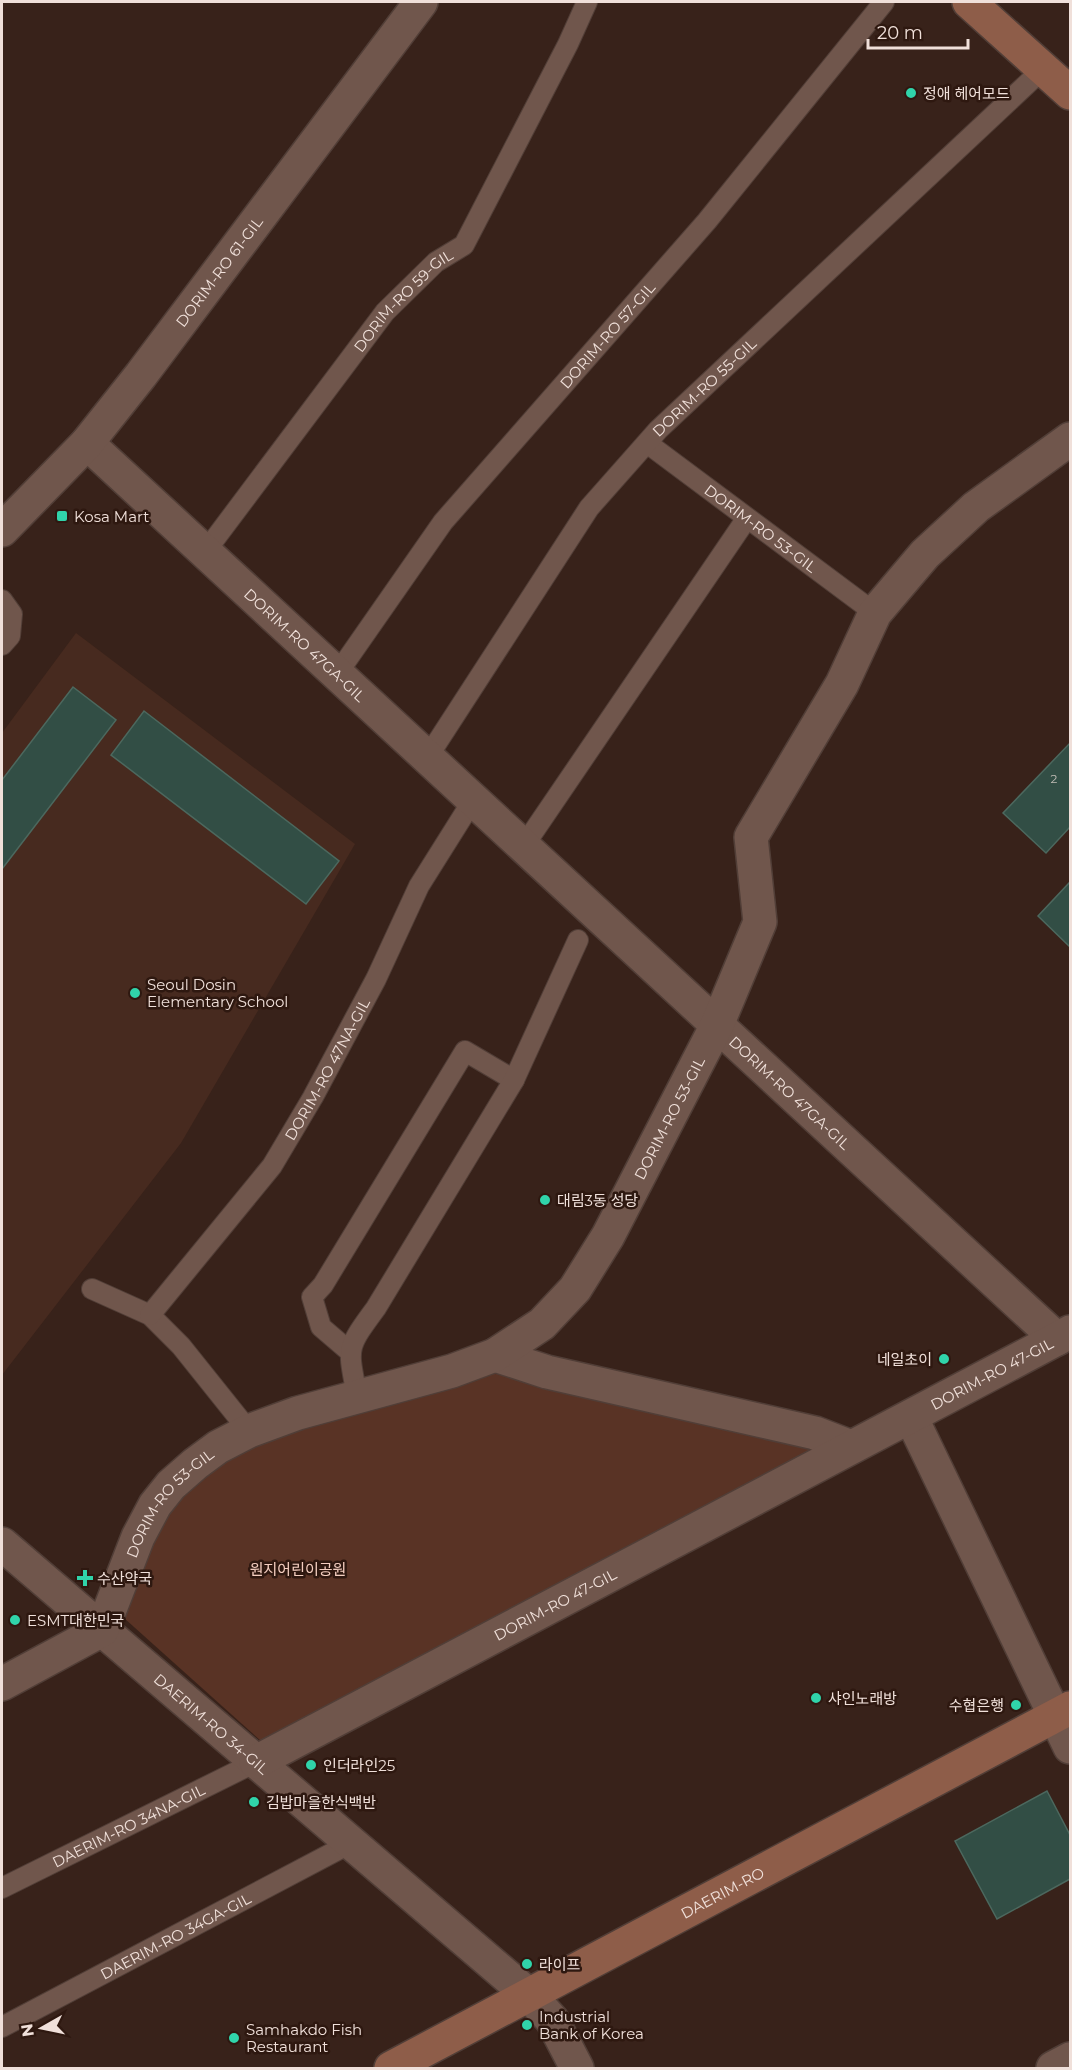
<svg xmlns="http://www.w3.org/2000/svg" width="1072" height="2070" font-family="Montserrat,'Noto Sans KR',sans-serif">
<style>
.built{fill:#472a1f}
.green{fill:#593325}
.building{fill:#324e45;stroke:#4c685e;stroke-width:1.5}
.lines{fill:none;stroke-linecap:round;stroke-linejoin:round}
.lane-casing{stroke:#513e37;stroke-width:22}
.street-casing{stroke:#513e37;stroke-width:36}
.secondary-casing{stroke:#513e37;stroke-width:36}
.lane{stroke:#70564c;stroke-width:20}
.street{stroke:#70564c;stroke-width:33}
.secondary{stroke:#8e5d49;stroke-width:33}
.poi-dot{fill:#30d4aa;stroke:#2e1810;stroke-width:2}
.labels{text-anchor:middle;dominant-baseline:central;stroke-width:5;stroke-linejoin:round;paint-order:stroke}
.number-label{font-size:12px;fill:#c0bcb5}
.poi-label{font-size:15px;fill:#f0e0da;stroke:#2e1810;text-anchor:start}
.street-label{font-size:15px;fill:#f0e0da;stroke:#2e1810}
.park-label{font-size:15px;fill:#f4cec0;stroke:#2e1810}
</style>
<rect width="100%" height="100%" fill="#38221a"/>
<polygon class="built" points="76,633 355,844 181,1143 2,1375 2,733"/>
<polygon class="green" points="494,1369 814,1448 261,1741 124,1618 145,1543 188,1482 255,1440"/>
<g class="building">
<polygon points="73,687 116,720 2,869 2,780"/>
<polygon points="144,711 339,861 306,904 111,755"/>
<polygon points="1070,743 1070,827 1046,853 1003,813"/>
<polygon points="1070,882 1070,947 1038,916"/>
<polygon points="1047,1791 1070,1835 1070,1879 997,1919 955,1841"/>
</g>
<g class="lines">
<defs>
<g id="lane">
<path id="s1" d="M647,443L875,613"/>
<path id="s2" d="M205,552L385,312L436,262L464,245L568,44L587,2"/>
<polyline points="2,600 12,614 10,636 2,645"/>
<path id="s3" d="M337,674L443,522L707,221L884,2"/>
<path id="s4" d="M427,758L589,508L658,430L1043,69"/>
<polyline points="523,847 747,518"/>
<polyline points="92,1289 150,1315 181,1346 249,1431"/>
<path id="s5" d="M150,1315L272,1166L313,1097L376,979L419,886L473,800"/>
<polyline points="349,1351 321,1327 312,1297 323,1285 465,1051 514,1080"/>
<path d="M357,1396C348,1347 345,1350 376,1308L514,1080L578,940"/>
<path id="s6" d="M2,1888L256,1762"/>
<path id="s7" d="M2,2027L351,1843"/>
</g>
<g id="street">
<path id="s8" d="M87,443L1057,1339"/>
<path id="s9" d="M2,530L87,443L141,375L421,2"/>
<polyline points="495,1355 547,1372 815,1433 851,1447"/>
<polyline points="911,1417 1070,1747"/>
<path id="s10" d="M2,1544L530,1996L552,2020L577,2068"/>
<path id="s11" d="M2,1684L102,1630L138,1537L155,1505L171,1485L195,1464L218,1447L249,1431L298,1413L452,1371L495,1355L542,1324L575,1289L608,1236L717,1025L760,922L751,837L842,684L875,613L925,554L976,507L1070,439"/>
<path id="s12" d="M256,1762L1070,1332"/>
<polyline points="1053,2068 1070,2059"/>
</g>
<g id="secondary">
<polyline points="969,2 1070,93"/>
<path id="s13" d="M391,2068L1070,1708"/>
</g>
</defs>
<use href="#lane" class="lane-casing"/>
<use href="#street" class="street-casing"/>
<use href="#secondary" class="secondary-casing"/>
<use href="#lane" class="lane"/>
<use href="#street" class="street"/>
<use href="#secondary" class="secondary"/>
</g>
<g class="poi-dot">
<circle cx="911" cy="93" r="6"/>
<rect x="56" y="510" width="12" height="12" rx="3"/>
<circle cx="135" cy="993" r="6"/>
<circle cx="545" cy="1200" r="6"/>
<circle cx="944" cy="1359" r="6"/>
<path d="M82 1569h6v6h6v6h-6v6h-6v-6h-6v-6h6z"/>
<circle cx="15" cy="1620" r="6"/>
<circle cx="816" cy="1698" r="6"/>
<circle cx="1016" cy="1705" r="6"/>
<circle cx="311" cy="1765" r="6"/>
<circle cx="254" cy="1802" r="6"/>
<circle cx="527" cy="1964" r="6"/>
<circle cx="527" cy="2025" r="6"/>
<circle cx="234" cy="2038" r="6"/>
</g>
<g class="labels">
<g class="number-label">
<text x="1054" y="778">2</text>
</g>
<g class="poi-label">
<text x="923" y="93">정애 헤어모드</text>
<text x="74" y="516">Kosa Mart</text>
<text x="147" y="984">Seoul Dosin<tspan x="147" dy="17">Elementary School</tspan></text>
<text x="557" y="1200">대림3동 성당</text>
<text x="932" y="1359" text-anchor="end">네일초이</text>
<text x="97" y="1578">수산약국</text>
<text x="27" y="1620">ESMT대한민국</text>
<text x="828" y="1698">샤인노래방</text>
<text x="1004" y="1705" text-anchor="end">수협은행</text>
<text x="323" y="1765">인더라인25</text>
<text x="266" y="1802">김밥마을한식백반</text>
<text x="539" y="1964">라이프</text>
<text x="539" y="2016">Industrial<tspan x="539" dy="17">Bank of Korea</tspan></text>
<text x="246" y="2029">Samhakdo Fish<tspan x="246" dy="17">Restaurant</tspan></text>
</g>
<g class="street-label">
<text stroke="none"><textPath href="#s9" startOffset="338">DORIM-RO 61-GIL</textPath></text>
<text stroke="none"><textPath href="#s2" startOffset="321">DORIM-RO 59-GIL</textPath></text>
<text stroke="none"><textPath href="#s3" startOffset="434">DORIM-RO 57-GIL</textPath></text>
<text stroke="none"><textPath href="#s4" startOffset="465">DORIM-RO 55-GIL</textPath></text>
<text stroke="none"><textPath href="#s1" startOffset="142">DORIM-RO 53-GIL</textPath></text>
<text stroke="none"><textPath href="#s8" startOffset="297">DORIM-RO 47GA-GIL</textPath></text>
<text stroke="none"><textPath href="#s5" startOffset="304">DORIM-RO 47NA-GIL</textPath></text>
<text stroke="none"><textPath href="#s8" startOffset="957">DORIM-RO 47GA-GIL</textPath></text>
<text stroke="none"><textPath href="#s11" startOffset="928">DORIM-RO 53-GIL</textPath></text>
<text stroke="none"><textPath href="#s12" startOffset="832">DORIM-RO 47-GIL</textPath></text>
<text stroke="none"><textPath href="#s11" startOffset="260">DORIM-RO 53-GIL</textPath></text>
<text stroke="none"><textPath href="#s12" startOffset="338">DORIM-RO 47-GIL</textPath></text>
<text stroke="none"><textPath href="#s10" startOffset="276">DAERIM-RO 34-GIL</textPath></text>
<text stroke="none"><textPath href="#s6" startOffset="141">DAERIM-RO 34NA-GIL</textPath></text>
<text stroke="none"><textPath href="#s13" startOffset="375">DAERIM-RO</textPath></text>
<text stroke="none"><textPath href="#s7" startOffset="196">DAERIM-RO 34GA-GIL</textPath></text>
</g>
<g class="park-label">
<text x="298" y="1569">원지어린이공원</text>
</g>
</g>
<rect width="1072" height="2070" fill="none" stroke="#f0e0da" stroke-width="6"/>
<g transform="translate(42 2028) rotate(261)" stroke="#2e1810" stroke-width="4.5" paint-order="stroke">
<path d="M0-4.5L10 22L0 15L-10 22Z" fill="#f0e0da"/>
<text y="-9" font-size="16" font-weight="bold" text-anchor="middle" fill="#f0e0da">N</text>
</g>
<path d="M868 39v9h100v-9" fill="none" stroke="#f0e0da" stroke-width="3"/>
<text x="877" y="39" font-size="18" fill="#f0e0da" stroke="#2e1810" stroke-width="4.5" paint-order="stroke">20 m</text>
</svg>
